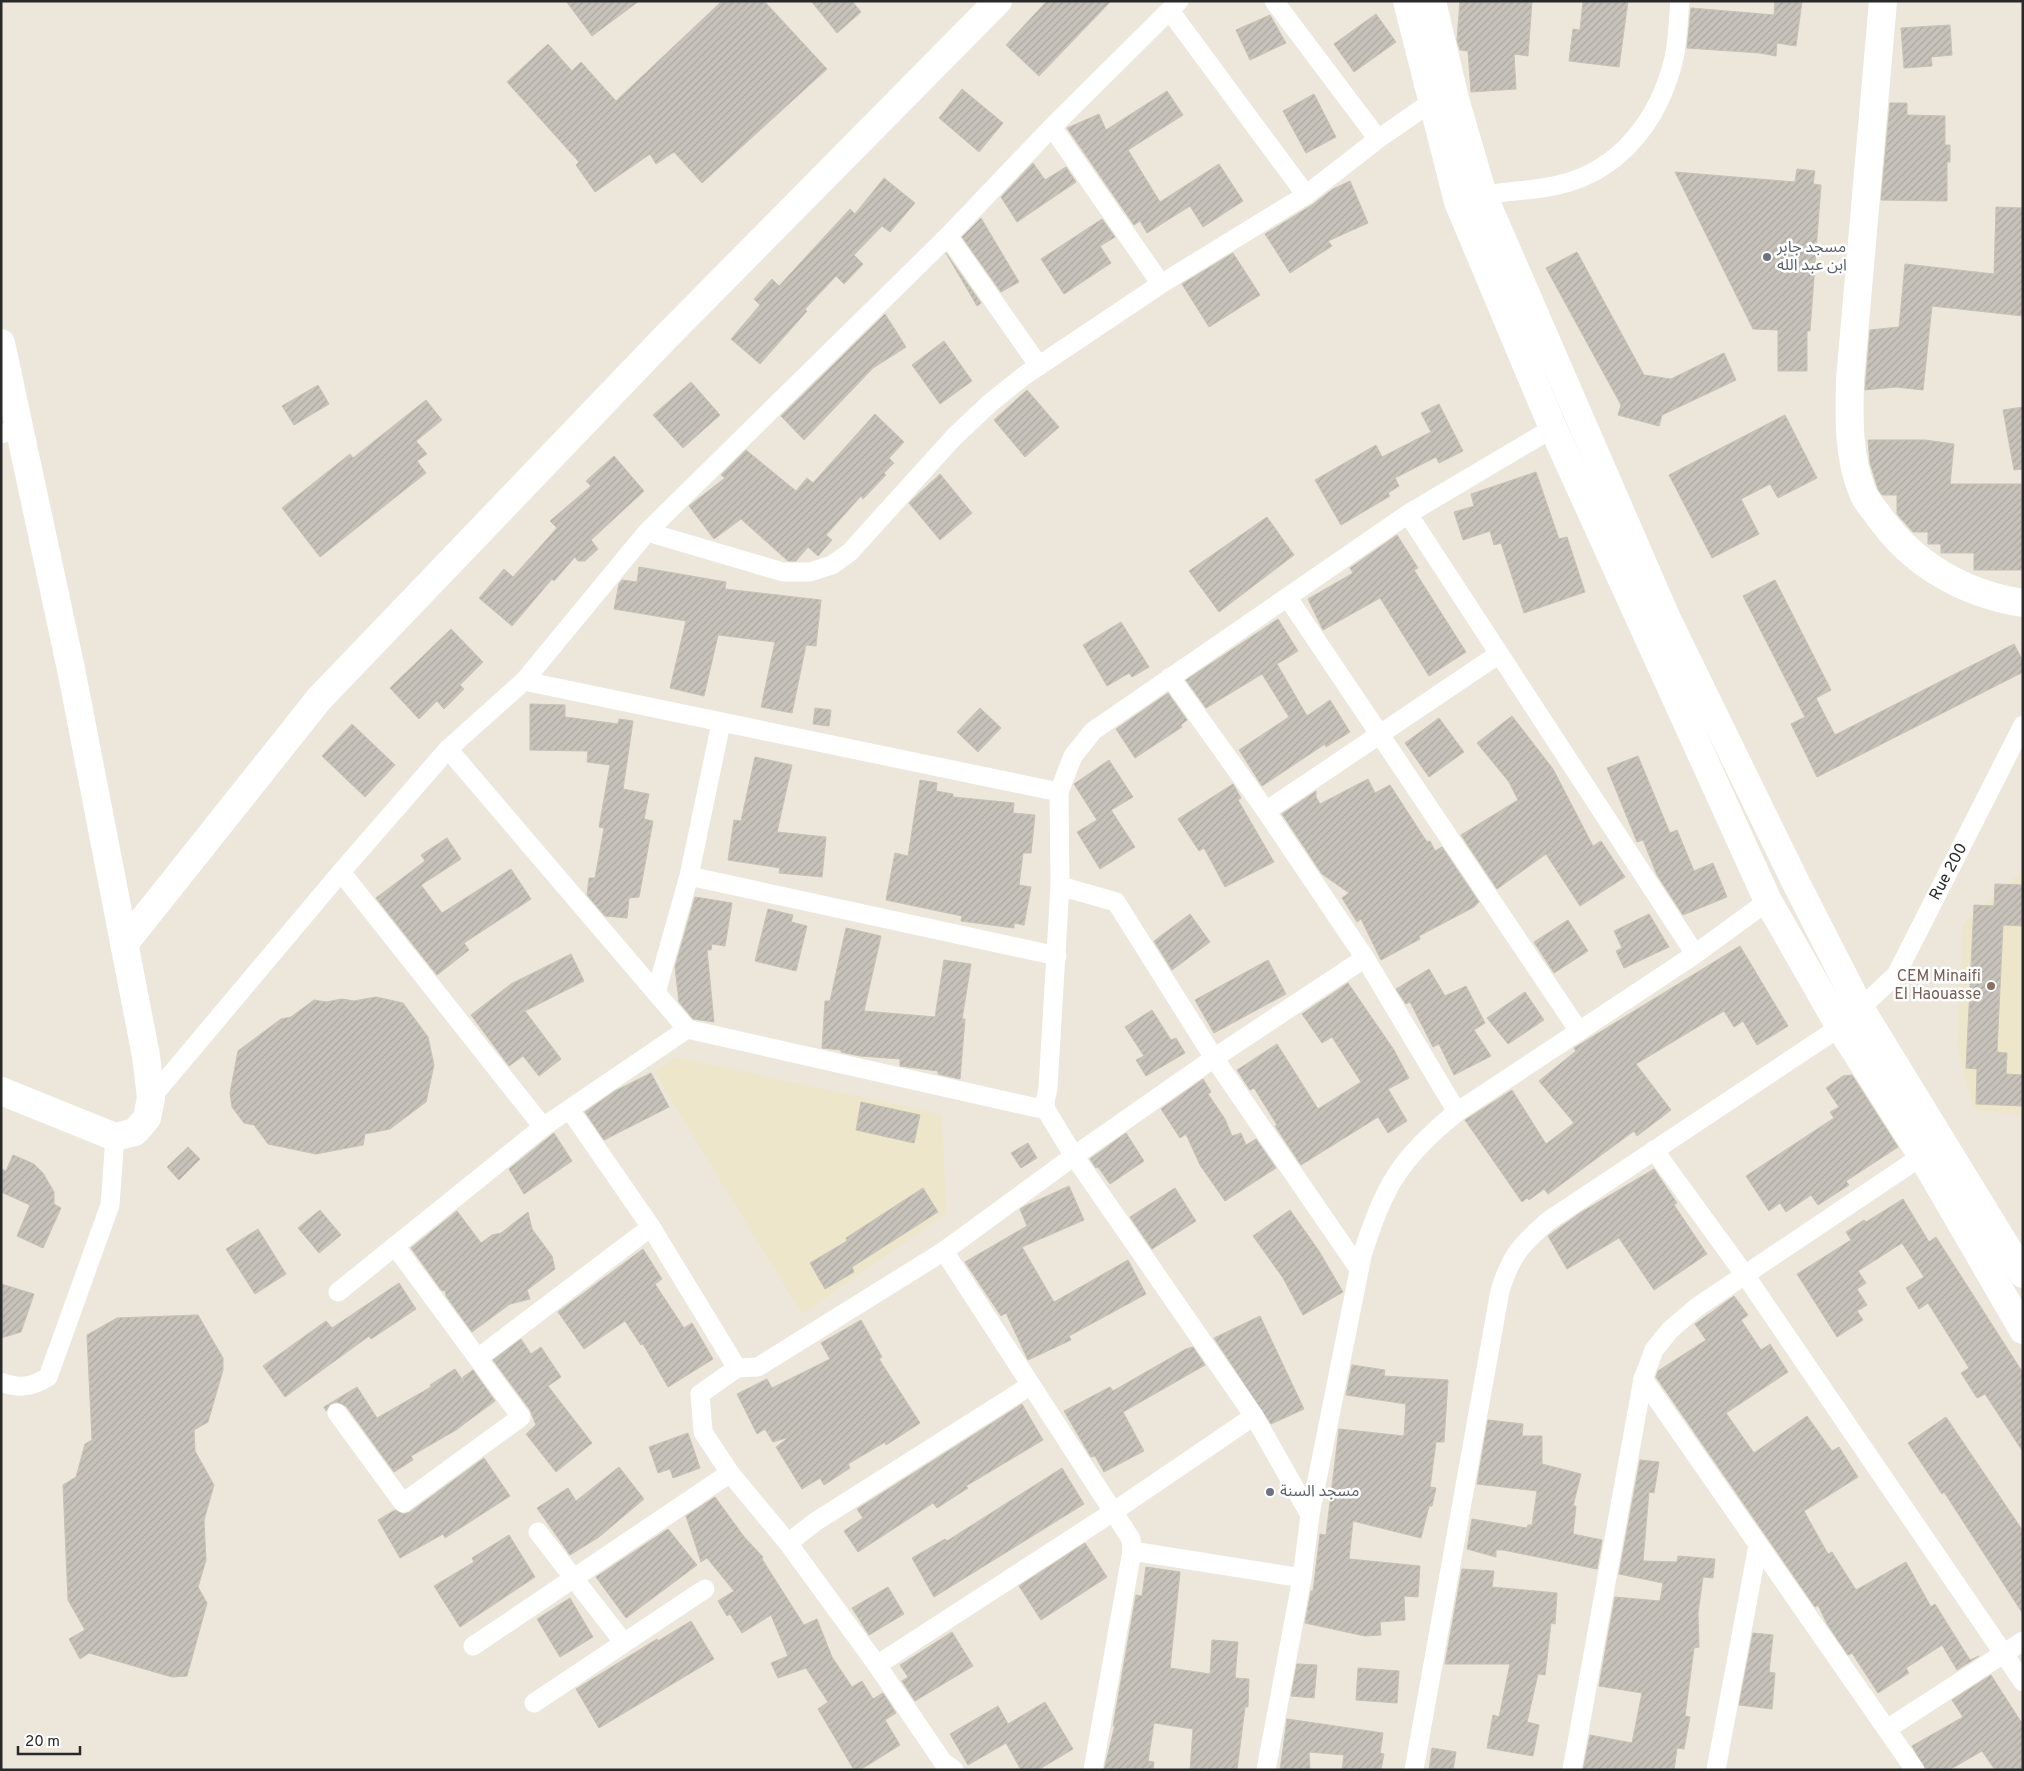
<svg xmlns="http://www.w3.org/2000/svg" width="2024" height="1771" font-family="Overpass,'Noto Sans Arabic',sans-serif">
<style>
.education{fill:#eee6ca}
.building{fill:url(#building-hatch);stroke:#c7c2b5}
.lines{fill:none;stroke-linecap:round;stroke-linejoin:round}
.street{stroke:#fff;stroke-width:19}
.secondary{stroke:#fff;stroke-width:28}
.worship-dot{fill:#6b7280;stroke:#fff;stroke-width:2}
.education-dot{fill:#8d6e63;stroke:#fff;stroke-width:2}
.labels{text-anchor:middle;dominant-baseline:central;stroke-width:5;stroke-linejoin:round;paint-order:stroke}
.worship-label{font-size:16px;fill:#5b616d;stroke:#fff;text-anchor:start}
.street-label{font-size:16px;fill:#292929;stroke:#fff}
.education-label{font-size:16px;fill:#785e54;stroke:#fff;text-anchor:end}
</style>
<defs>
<pattern id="building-hatch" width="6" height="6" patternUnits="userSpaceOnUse" patternTransform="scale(1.25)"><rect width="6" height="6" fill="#c7c3bb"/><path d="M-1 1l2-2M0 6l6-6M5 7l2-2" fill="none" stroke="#aba8a1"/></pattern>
</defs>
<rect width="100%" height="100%" fill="#ece6db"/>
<g class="education">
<polygon points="2023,870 2023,1115 1974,1110 1957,1047 1963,924"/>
<polygon points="675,1057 941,1114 947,1213 802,1314 654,1072"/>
</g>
<g class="building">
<polygon points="566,1 639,1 592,36"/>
<polygon points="722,1 764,1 827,69 702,183 674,152 656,164 650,154 595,192 576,165 579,162 507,82 548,44 572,71 581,62 616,101"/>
<polygon points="811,1 852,1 861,12 837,33"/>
<polygon points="1047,1 1111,1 1039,76 1006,45"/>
<polygon points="1460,1 1532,1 1528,56 1514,54 1516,89 1471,92 1468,51 1460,50 1457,40"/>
<polygon points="1583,1 1628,1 1619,67 1569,61 1573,29 1580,30"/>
<polygon points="1775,1 1802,1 1796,46 1777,43 1776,56 1760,53 1687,48 1691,8 1774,15"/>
<polygon points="1376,14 1396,42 1354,72 1334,44"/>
<polygon points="1270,15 1286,43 1250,60 1236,30"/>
<polygon points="1950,25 1952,55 1931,57 1932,66 1904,68 1901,28"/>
<polygon points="962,89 1003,123 979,152 939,118"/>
<polygon points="1167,91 1183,115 1128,150 1160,202 1219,164 1243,201 1203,227 1190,206 1147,233 1140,221 1134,225 1067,128 1099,114 1106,130"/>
<polygon points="1314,94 1336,137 1306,153 1283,111"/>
<polygon points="1890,103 1907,103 1907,115 1945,116 1945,145 1950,145 1950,162 1947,162 1947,201 1881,200"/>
<polygon points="1033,163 1045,180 1066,167 1076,182 1017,222 1001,197"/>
<polygon points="1797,169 1815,171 1813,184 1821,185 1810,331 1807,331 1807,371 1778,371 1778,330 1753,329 1675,172 1795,182"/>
<polygon points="884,178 915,203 890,232 882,226 854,255 863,264 844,284 836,276 805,309 807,311 760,364 731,339 760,305 754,299 772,279 779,286 850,209 855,214"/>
<polygon points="1350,181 1368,223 1328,241 1332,246 1290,273 1265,234 1312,205 1333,189"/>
<polygon points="1996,207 2023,208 2023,316 1932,306 1923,390 1896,387 1865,390 1870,330 1899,327 1905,264 1994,274"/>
<polygon points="981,218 1019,282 1001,292 962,237"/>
<polygon points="1102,219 1115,237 1100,246 1111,263 1064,294 1041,259"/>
<polygon points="1577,252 1644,375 1671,379 1724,353 1736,380 1662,415 1659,426 1618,415 1621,405 1546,268"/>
<polygon points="946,253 981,303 977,306"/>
<polygon points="1233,253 1260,295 1209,327 1182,284"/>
<polygon points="885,314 906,347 873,368 804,440 781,416"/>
<polygon points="944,341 972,381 940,404 912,365"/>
<polygon points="691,382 720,415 683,448 653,415"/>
<polygon points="318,385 329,404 294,425 282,406"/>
<polygon points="1027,390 1059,427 1025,457 994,420"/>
<polygon points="426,400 442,420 416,441 427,454 417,461 426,473 320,557 282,508 350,454 353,458"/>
<polygon points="1439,404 1463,451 1439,463 1436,457 1395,478 1399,486 1388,493 1390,496 1341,525 1315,480 1376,445 1382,457 1431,432 1421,413"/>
<polygon points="2023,407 2023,469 2014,470 2003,410"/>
<polygon points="875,414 904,442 889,458 894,463 884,473 886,475 863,499 861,496 826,535 832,540 818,556 808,547 796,561 788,561 741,519 714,539 689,506 725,478 721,475 746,450 796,491 807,478 813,483"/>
<polygon points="1785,415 1817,478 1778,498 1770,484 1741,499 1759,534 1712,558 1669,475"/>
<polygon points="1868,440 1925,440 1954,444 1950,484 2021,484 2023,570 1974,570 1974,553 1941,553 1941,544 1928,544 1928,532 1913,532 1897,514 1897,495 1882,495 1878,489 1870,463"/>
<polygon points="614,456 644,491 591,540 598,549 585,561 578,561 575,557 554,581 552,579 512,626 479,598 504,569 513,577 557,528 550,521 591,486 586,481"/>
<polygon points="1536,472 1559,539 1567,537 1585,592 1524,613 1501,543 1494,545 1490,531 1463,540 1454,512 1474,506 1471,494"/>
<polygon points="940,474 972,513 940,540 909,503"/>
<polygon points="1267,517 1294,555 1219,612 1189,571"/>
<polygon points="1397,535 1418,568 1414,570 1466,652 1429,676 1380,598 1323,630 1308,599 1353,573 1350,568"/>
<polygon points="639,567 726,582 725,589 821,600 816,646 806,645 792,713 761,707 775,642 718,635 704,696 670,688 686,621 614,609 619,584 622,580 637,582"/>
<polygon points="1775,580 1831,690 1816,698 1835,735 2014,644 2023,661 2023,672 1817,777 1791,724 1805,717 1743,596"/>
<polygon points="1278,619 1298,651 1277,664 1307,716 1330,700 1350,732 1326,747 1325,744 1262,786 1239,750 1289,717 1262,674 1206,708 1186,680"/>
<polygon points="1121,622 1149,667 1132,677 1129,673 1107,686 1083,645"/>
<polygon points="451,629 483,662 460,685 464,689 444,709 437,701 419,719 390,688"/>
<polygon points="1168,693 1187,720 1181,725 1182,727 1135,758 1116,729"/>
<polygon points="530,704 565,705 565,717 618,724 619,719 633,721 623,789 649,794 644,819 653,821 639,897 629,898 627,918 605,916 587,895 589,878 595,878 604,828 599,827 610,765 587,762 588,751 530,750"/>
<polygon points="815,708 831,710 829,726 813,724"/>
<polygon points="980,708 1001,728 978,752 957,732"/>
<polygon points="1512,716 1553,769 1593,846 1601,841 1625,877 1580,906 1546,854 1497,889 1461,835 1518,800 1509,782 1477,743"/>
<polygon points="1439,718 1464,752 1429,777 1405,743"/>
<polygon points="352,724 395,765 365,797 322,756"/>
<polygon points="1638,756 1670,833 1677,830 1694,871 1713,863 1727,897 1683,915 1657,875 1643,840 1637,842 1607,768"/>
<polygon points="755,757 792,765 777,832 826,837 822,877 779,873 780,868 728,860 734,820 741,821"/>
<polygon points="1109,760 1133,797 1111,810 1135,847 1100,869 1077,832 1097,820 1074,784"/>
<polygon points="1368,779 1375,793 1390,785 1427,842 1430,841 1435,851 1442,847 1479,902 1474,907 1419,936 1420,939 1381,960 1361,919 1357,922 1342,898 1349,893 1322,874 1282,814 1316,791 1316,797 1320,804"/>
<polygon points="920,780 937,783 936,791 953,794 953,797 1014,803 1013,813 1035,815 1031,853 1023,853 1019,885 1031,887 1024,925 1014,923 1014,928 961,921 962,916 886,900 895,853 908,856"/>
<polygon points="1233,784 1241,798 1238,800 1274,862 1225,887 1204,848 1199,851 1178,819"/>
<polygon points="447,838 461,859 421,885 442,913 511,869 531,899 464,943 469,950 437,975 376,898 425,861 421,855"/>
<polygon points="1995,884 2023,885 2023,926 2003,925 1997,1052 2007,1053 2006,1074 2023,1075 2023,1106 1976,1104 1977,1069 1966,1068 1974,905 1994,906"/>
<polygon points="695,897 732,903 725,946 712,944 711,950 707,950 714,1022 693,1019 679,1002 675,967"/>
<polygon points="768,909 793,915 791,922 807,926 796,971 755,961"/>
<polygon points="1190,914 1210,942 1172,970 1154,941"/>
<polygon points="1649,914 1669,947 1624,968 1616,951 1622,948 1614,931"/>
<polygon points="1568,920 1588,951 1554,973 1534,942"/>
<polygon points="846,928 881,936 864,1011 935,1017 944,960 971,964 962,1019 965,1019 960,1079 938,1074 938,1071 900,1066 900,1059 860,1056 841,1052 841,1050 822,1048 825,1001 830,1001"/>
<polygon points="1740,946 1788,1026 1757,1045 1743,1021 1734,1027 1724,1011 1636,1064 1671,1110 1637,1136 1634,1131 1548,1194 1544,1189 1529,1200 1527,1198 1522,1202 1465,1120 1512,1090 1546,1144 1574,1123 1539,1081 1576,1051 1574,1048"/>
<polygon points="571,954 584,981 525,1011 561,1059 539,1076 523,1056 509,1066 471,1015 511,984"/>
<polygon points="1268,960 1286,994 1214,1033 1195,1000"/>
<polygon points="1429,969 1445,996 1466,986 1485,1023 1474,1030 1491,1056 1454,1075 1439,1044 1433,1047 1410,1002 1406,1004 1396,989"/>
<polygon points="1348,983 1394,1050 1409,1078 1388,1089 1407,1121 1388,1133 1378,1117 1301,1165 1275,1126 1277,1125 1254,1088 1250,1090 1237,1070 1277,1044 1318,1109 1361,1082 1332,1037 1322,1043 1302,1014"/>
<polygon points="1525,992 1544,1020 1508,1044 1487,1018"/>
<polygon points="376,997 403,1003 428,1037 434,1065 426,1102 390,1129 365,1134 363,1145 316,1154 268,1144 254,1125 244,1123 232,1107 230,1093 238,1051 281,1019 291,1017 314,1000 326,1002 342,999 354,1001"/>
<polygon points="1152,1010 1171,1040 1176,1038 1185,1053 1146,1076 1136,1060 1144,1056 1125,1027"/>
<polygon points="651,1073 669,1107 604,1140 585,1112 615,1091"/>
<polygon points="1852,1075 1898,1147 1846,1181 1849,1185 1818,1205 1811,1195 1786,1212 1780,1203 1769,1211 1746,1176 1834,1118 1830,1112 1839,1107 1826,1088 1843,1076"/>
<polygon points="1203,1079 1211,1092 1208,1094 1225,1119 1232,1136 1241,1133 1246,1145 1256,1139 1276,1168 1225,1201 1200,1165 1186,1134 1180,1138 1161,1109"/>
<polygon points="861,1102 920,1115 914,1143 856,1130"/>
<polygon points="554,1133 572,1161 524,1194 509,1169"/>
<polygon points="1126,1133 1144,1161 1110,1184 1098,1167 1096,1168 1090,1159"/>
<polygon points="1028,1143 1037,1158 1021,1168 1011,1153"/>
<polygon points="188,1147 200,1159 179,1180 167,1167"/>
<polygon points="13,1155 34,1164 43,1173 54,1192 54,1204 61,1208 43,1248 17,1236 30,1205 1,1192 1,1169 6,1171"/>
<polygon points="1654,1169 1677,1203 1674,1205 1707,1254 1654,1290 1619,1238 1567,1269 1548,1236 1580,1213"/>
<polygon points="1069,1186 1084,1220 1022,1247 1054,1302 1128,1260 1146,1294 1069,1336 1071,1340 1028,1360 1006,1313 1001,1316 965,1262 1027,1226 1020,1209 1025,1206"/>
<polygon points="923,1188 938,1212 852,1267 854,1272 825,1289 810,1263 847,1241 846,1238"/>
<polygon points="1175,1188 1196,1221 1152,1249 1130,1217"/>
<polygon points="1903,1199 1929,1242 1936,1237 2023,1373 2023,1452 1985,1394 1977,1398 1961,1373 1969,1368 1928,1303 1919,1309 1906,1288 1924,1277 1902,1243 1858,1271 1866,1283 1857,1289 1867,1305 1857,1311 1863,1320 1837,1337 1797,1274 1851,1240 1846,1232 1864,1220 1866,1222"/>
<polygon points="320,1210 341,1235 319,1253 298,1228"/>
<polygon points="1290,1210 1319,1251 1343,1292 1303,1315 1283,1278 1253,1236"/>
<polygon points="457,1211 481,1243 492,1235 501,1233 528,1212 532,1229 552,1256 555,1269 527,1290 530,1299 510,1304 472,1332 446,1296 445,1290 442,1291 411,1248"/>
<polygon points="258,1229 286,1274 255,1294 226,1249"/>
<polygon points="643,1249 662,1279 655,1284 684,1328 692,1323 713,1359 668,1387 643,1344 641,1345 625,1321 584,1349 558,1312"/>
<polygon points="399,1283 416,1309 371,1339 369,1336 285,1397 263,1366 326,1321 332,1328"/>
<polygon points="1,1284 34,1294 21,1332 1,1338"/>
<polygon points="1734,1296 1748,1315 1741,1320 1761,1350 1770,1344 1788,1372 1726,1413 1754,1453 1807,1416 1832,1451 1839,1447 1858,1477 1804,1511 1828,1554 1832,1552 1856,1590 1906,1562 1931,1607 1935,1604 1970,1660 1979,1656 1957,1670 1942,1645 1906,1668 1909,1673 1878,1693 1852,1653 1848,1655 1827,1624 1818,1605 1815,1607 1656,1377 1658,1371 1706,1340 1695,1324"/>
<polygon points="198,1315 223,1358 223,1370 208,1422 194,1430 195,1451 214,1485 204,1520 206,1560 198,1587 207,1603 187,1676 172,1677 89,1653 80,1659 69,1639 85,1630 68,1600 63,1485 76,1477 85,1444 92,1440 87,1335 117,1318"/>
<polygon points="1260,1316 1304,1409 1271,1424 1214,1338"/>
<polygon points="861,1320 882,1357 879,1359 920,1423 886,1445 885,1442 848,1464 850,1468 824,1485 820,1478 802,1489 776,1447 789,1437 773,1442 765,1429 757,1434 737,1394 767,1379 772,1388 830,1359 821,1343"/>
<polygon points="521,1339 531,1354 541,1347 561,1377 548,1386 592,1443 556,1472 526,1434 536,1425 530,1410 493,1360"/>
<polygon points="1193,1347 1205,1365 1123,1412 1144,1451 1104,1472 1095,1456 1091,1457 1064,1411 1110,1387 1113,1391 1186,1349"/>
<polygon points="1352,1365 1385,1370 1384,1376 1448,1380 1444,1442 1436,1442 1430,1487 1436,1488 1432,1506 1429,1506 1421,1538 1353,1521 1349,1559 1420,1566 1418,1597 1404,1596 1405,1620 1380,1622 1381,1635 1365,1636 1305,1623 1311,1591 1313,1591 1320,1534 1326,1535 1339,1429 1404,1436 1406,1404 1346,1395"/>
<polygon points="455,1369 464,1382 463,1377 473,1370 495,1401 456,1430 411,1456 413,1460 394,1472 346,1406 336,1402 330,1404 326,1411 324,1407 357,1387 377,1418 431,1387 430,1385"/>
<polygon points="1022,1404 1043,1440 966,1486 968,1488 937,1508 933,1503 858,1552 844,1531 863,1518 857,1509"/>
<polygon points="1946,1417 2023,1531 2023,1614 1944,1492 1942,1494 1908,1443"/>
<polygon points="1488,1420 1523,1424 1522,1436 1542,1436 1542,1464 1581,1474 1573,1506 1576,1506 1573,1534 1602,1540 1597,1569 1503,1550 1496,1550 1496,1557 1467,1549 1472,1519 1527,1528 1528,1525 1532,1525 1537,1491 1477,1484"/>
<polygon points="688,1433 700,1468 673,1478 670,1469 658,1473 649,1447"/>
<polygon points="484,1458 510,1496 445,1538 443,1534 400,1558 378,1520 395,1510 404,1514 410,1512"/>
<polygon points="1640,1460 1659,1462 1654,1493 1649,1492 1643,1561 1677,1562 1678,1556 1715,1559 1713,1578 1703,1577 1698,1613 1699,1647 1694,1648 1685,1716 1690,1717 1684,1749 1677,1748 1674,1770 1583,1770 1590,1735 1632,1743 1642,1693 1599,1686 1615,1597 1660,1601 1663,1583 1619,1574"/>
<polygon points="619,1467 644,1499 599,1537 570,1555 537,1508 568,1488 576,1501"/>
<polygon points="1062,1468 1084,1504 934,1597 912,1558 945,1539 947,1541"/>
<polygon points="715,1497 745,1538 763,1557 762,1559 804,1625 817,1619 832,1657 852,1687 862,1681 873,1699 883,1693 896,1713 885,1720 900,1745 860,1770 854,1770 818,1709 828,1702 806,1668 778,1678 771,1663 788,1656 771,1615 742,1633 730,1614 727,1616 718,1601 734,1591 707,1558 701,1562 686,1516"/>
<polygon points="668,1529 697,1565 626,1618 596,1577"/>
<polygon points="509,1535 535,1577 460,1627 434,1586 474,1562 472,1558"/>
<polygon points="1085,1543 1107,1577 1041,1620 1019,1586"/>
<polygon points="1146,1567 1180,1572 1170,1668 1210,1674 1212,1640 1238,1642 1235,1678 1249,1679 1248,1707 1245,1707 1237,1770 1190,1770 1193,1729 1154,1723 1148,1761 1154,1762 1153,1770 1104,1770 1115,1725 1113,1726 1136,1595 1142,1596"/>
<polygon points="1462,1569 1494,1571 1492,1587 1557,1593 1555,1624 1551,1623 1545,1675 1538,1674 1527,1722 1539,1725 1533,1756 1487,1748 1493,1715 1499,1717 1510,1664 1445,1664"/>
<polygon points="888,1587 904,1614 869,1635 852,1608"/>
<polygon points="570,1598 593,1637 560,1657 537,1619"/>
<polygon points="691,1621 714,1659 599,1728 576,1689 657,1639 658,1641"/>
<polygon points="952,1632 973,1666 915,1701 902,1681 908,1677 900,1665"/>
<polygon points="1753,1633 1773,1635 1769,1672 1775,1673 1772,1709 1739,1705"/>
<polygon points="1297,1664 1317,1665 1314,1698 1291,1696"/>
<polygon points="1358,1668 1399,1671 1397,1703 1356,1700"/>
<polygon points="1991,1675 2023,1725 2023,1770 1995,1770 1982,1751 1949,1770 1926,1770 1912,1746 1963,1717 1952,1700"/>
<polygon points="1045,1702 1073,1749 1038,1770 1021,1770 1006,1743 968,1765 950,1734 998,1706 1008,1724"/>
<polygon points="1287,1719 1383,1733 1380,1753 1384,1754 1381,1770 1342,1770 1344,1755 1309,1752 1310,1770 1280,1770"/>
<polygon points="1432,1748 1456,1752 1453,1770 1429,1770"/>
</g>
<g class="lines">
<g class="street">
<polyline points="1274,1 1378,139"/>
<polyline points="1170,11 1306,195"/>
<polyline points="1052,127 1161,284"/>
<path d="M1472,198C1500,190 1530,192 1558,185C1621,171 1660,118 1674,58C1678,40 1678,20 1680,1"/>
<polyline points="948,236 1039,366"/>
<polyline points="1,434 18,428"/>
<polyline points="1408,514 1695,954"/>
<polyline points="647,532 783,572 810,572 832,565 850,552 954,437 990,403 1025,375 1161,284 1306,195 1378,139 1433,101"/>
<polyline points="1288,598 1579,1031"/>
<polyline points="1170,677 1266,811 1365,958 1457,1112"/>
<polyline points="524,681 1059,792"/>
<polyline points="448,749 687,1029 1046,1110"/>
<polyline points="1266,811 1499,654"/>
<polyline points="689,876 1057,956"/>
<polyline points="1060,886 1116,902 1214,1058 1359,1269"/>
<polyline points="656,993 689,876 721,723"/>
<polyline points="151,1098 341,872"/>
<polyline points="570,1110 651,1227 737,1368"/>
<polyline points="543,1127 341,872 448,749 524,681 647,532 948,236 1052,127 1179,1"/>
<polyline points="1654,1150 1745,1275 2023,1682"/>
<polyline points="944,1251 1131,1539 1132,1551 1093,1770"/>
<polyline points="338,1292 543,1127 687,1029"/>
<polyline points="478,1358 651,1227"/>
<polyline points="1643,1379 1915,1770"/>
<path d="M1,1382C19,1389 32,1387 48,1377L110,1205L115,1137"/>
<polyline points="337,1413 403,1503 521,1417 395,1246"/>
<polyline points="1310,1515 1254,1416 1074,1156 1046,1110 1045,1102 1048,1088 1060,886 1059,792 1073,756 1093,731 1408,514 1553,428"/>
<polyline points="538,1532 624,1643"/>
<polyline points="788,1543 815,1522 1031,1385"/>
<polyline points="1132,1551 1302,1578"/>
<polyline points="473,1646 730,1473"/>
<polyline points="877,1665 1113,1512 1254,1416"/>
<polyline points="534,1703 705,1589"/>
<polyline points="1887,1729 2023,1641"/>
<polyline points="954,1770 943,1762 877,1665 788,1543 730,1473 703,1432 700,1394 737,1368 758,1367 944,1251 1074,1156 1214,1058 1365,958"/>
<path d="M1266,1770L1302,1578L1310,1515L1362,1256C1383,1187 1400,1158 1457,1112L1691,957L1768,901"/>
<path d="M1414,1770L1500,1291C1511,1255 1521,1245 1548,1221L1840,1027L1896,975L2023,725"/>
<polyline points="1572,1770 1643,1379 1654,1350 1670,1330 1697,1307 1922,1156"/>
<polyline points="1716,1770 1758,1545"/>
</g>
<g class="secondary">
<polyline points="1407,1 1458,202 1553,428 1768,901 1840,1027 1922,1156 2023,1330"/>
<polyline points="1432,1 1455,99 1483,195 1667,619 1796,883 1860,1008 2023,1274"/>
<path d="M1883,1L1850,380C1849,418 1848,458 1863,493C1866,501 1873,508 1878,515C1912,564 1964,594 2023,603"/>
<polyline points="1,343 72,674 146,1056 151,1098 147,1118 135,1132 115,1137 1,1091"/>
<polyline points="124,944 319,699 664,339 998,1"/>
</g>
</g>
<g class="worship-dot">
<circle cx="1767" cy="257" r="5"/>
<circle cx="1270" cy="1492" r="5"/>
</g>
<circle class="education-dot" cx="1991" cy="986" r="5"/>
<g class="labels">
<g class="worship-label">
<text x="1777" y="248">مسجد جابر<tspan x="1777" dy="18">ابن عبد الله</tspan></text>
<text x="1280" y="1492">مسجد السنة</text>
</g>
<g class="street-label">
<text transform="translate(1949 872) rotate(-62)">Rue 200</text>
</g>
<g class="education-label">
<text x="1981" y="977">CEM Minaifi<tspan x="1981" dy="18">El Haouasse</tspan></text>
</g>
</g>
<rect width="2024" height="1771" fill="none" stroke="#292929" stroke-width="5"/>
<path d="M18 1746v8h62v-8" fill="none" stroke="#292929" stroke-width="2.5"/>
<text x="25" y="1746" font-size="15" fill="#292929" stroke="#ffffff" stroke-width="4" paint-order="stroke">20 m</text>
</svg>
